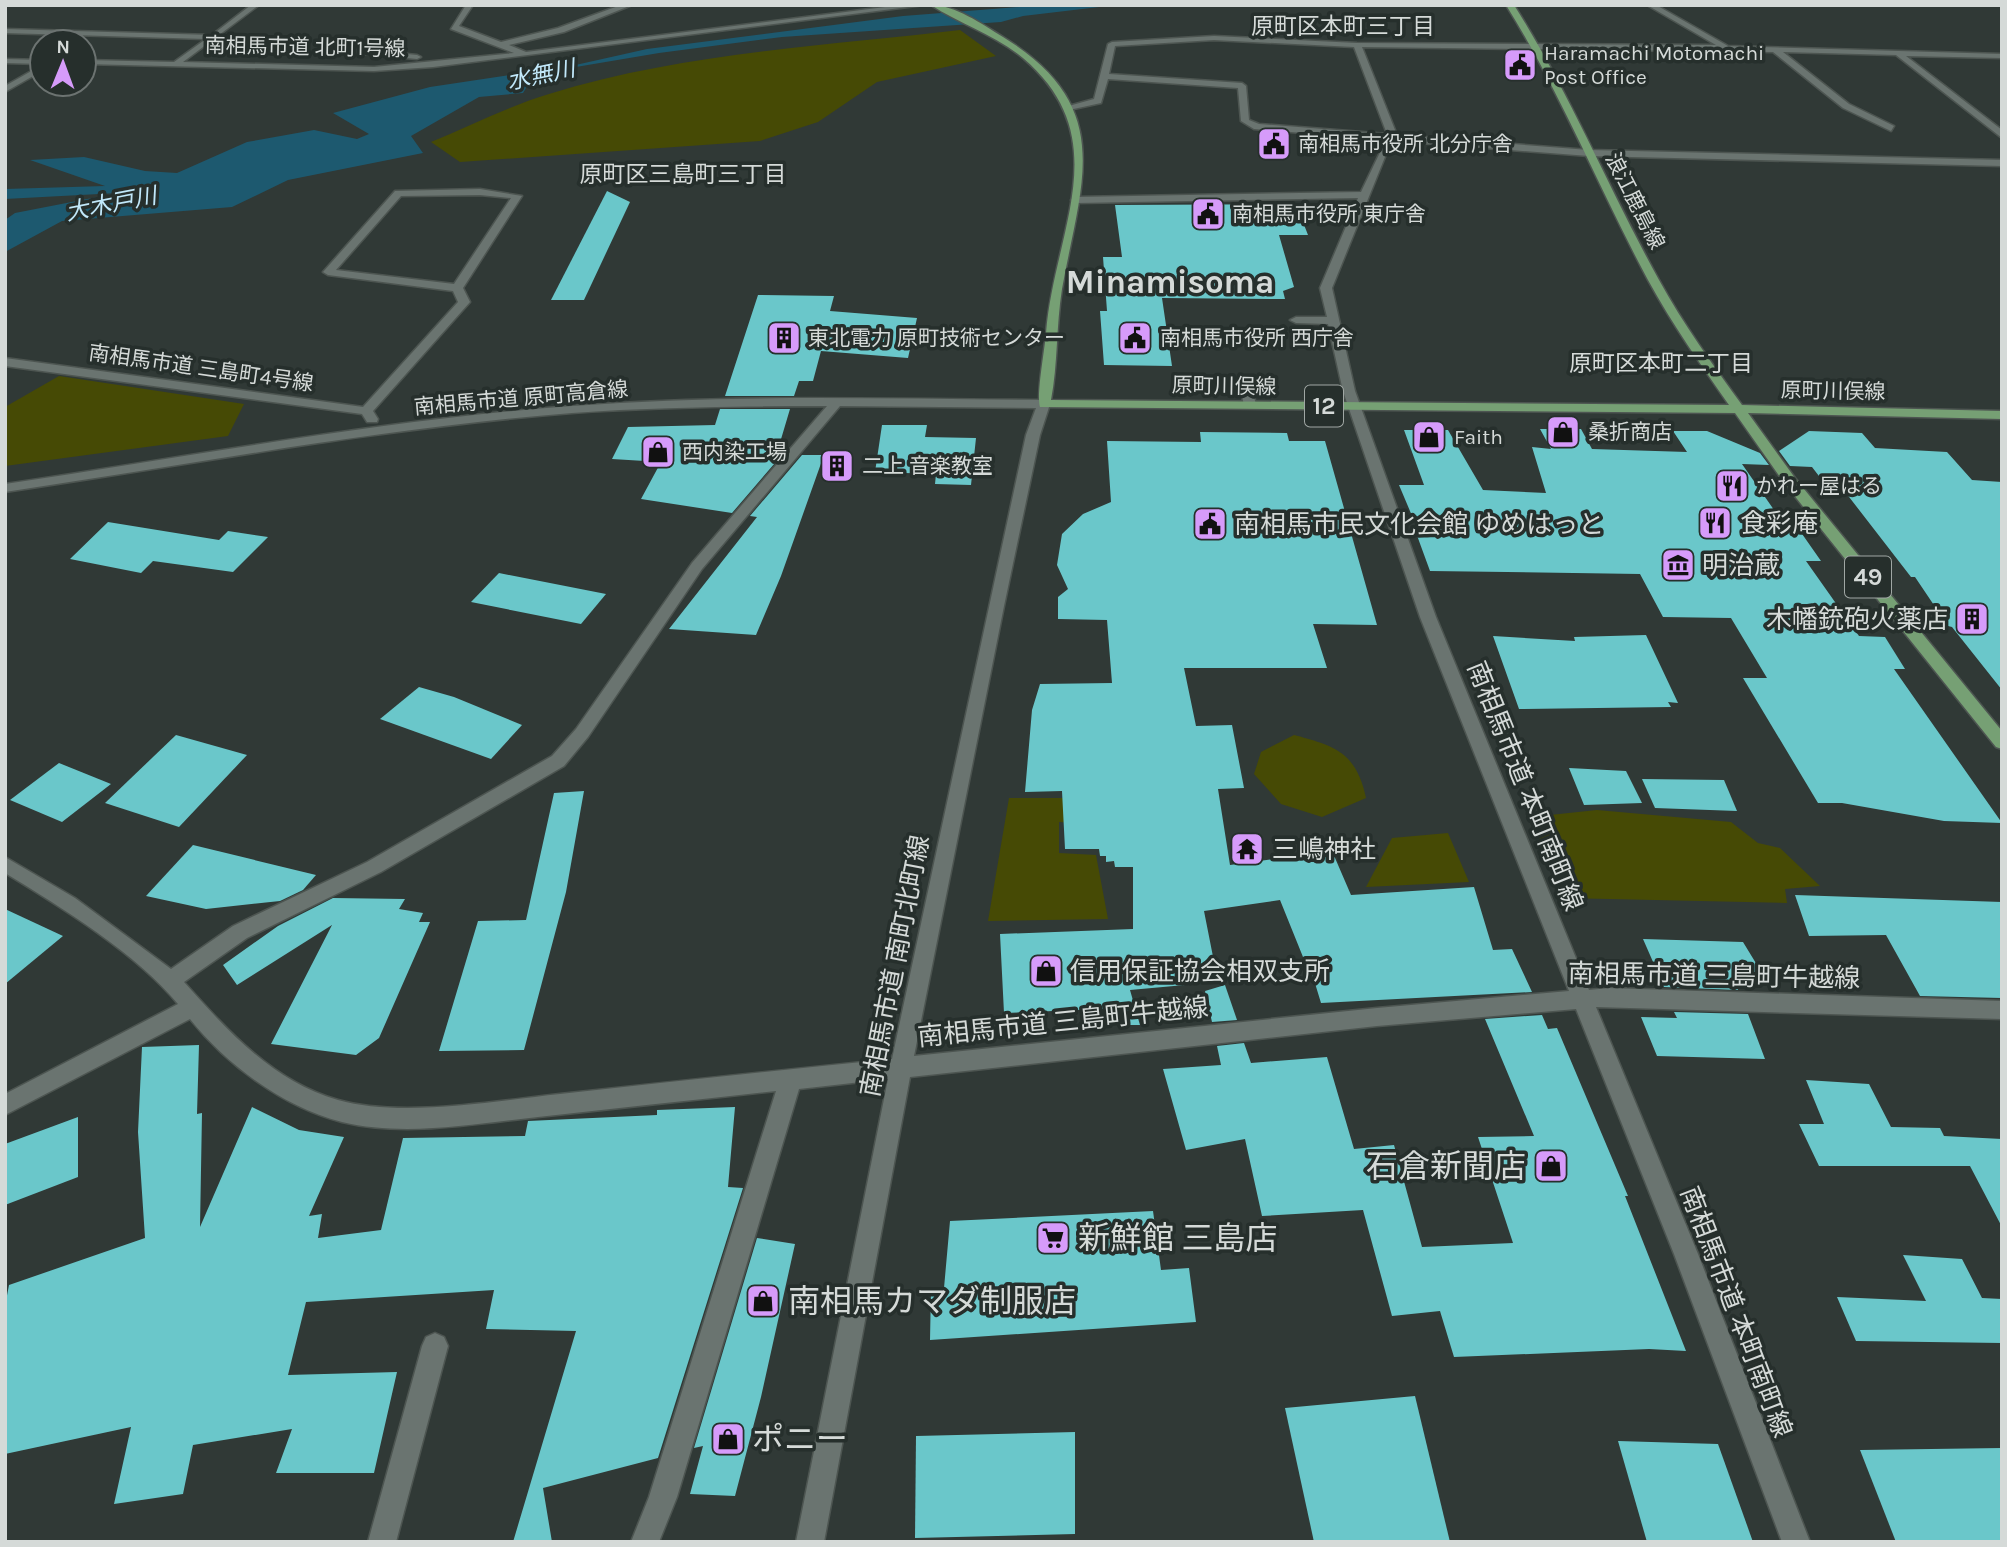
<svg xmlns="http://www.w3.org/2000/svg" width="2007" height="1547" font-family="Karla,'Noto Sans JP',sans-serif">
<style>
.green{fill:#464a05}
.water{fill:#1d596f}
.building{fill:#6ac7ca}
.lines{fill:none;stroke-linecap:round;stroke-linejoin:round}
.minor-casing{stroke:#4d5551;stroke-width:3}
.major-casing{stroke:#4d5551;stroke-width:3}
.minor{fill:#6a7470;fill-rule:evenodd}
.major{fill:#76a074;fill-rule:evenodd}
.labels{text-anchor:middle;dominant-baseline:central;stroke-width:7;stroke-linejoin:round;paint-order:stroke}
.far-street-label{font-size:21px;fill:#d5dad8;stroke:#262f2c}
.far-poi-label{font-size:21px;fill:#d5dad8;stroke:#262f2c;text-anchor:start}
.far-neighbourhood-label{font-size:23px;fill:#d5dad8;stroke:#262f2c}
.far-water-label{font-size:23px;font-style:italic;fill:#c1e8fa;stroke:#262f2c}
.shield{fill:#262f2c;stroke:#a0a7a4;stroke-width:2}
.shield-label{font-size:24px;font-weight:bold;fill:#d5dad8}
.poi-label{font-size:26px;fill:#d5dad8;stroke:#262f2c;text-anchor:start}
.street-label{font-size:26px;fill:#d5dad8;stroke:#262f2c}
.near-poi-label{font-size:32px;fill:#d5dad8;stroke:#262f2c;text-anchor:start}
.far-town-label{font-size:33px;font-weight:bold;fill:#d5dad8;stroke:#262f2c}
</style>
<rect width="100%" height="100%" fill="#303936"/>
<g class="green">
<path d="M960,30L996,56L877,82L818,122L760,141L460,162L431,142C470,126 509,106 549,94C681,53 824,46 960,30Z"/>
<polygon points="59,376 244,404 228,436 5,466 5,407"/>
<path d="M1294,735C1335,746 1356,752 1366,798L1322,817L1281,804L1254,774L1261,752Z"/>
<polygon points="1009,798 1104,798 1092,824 1059,822 1059,853 1096,855 1108,919 988,921"/>
<polygon points="1597,810 1731,822 1758,843 1780,848 1820,886 1785,889 1787,903 1563,898 1531,817"/>
<polygon points="1448,833 1469,882 1366,887 1392,838"/>
</g>
<polygon class="water" points="1044,5 1116,5 1023,16 1001,22 782,37 659,53 570,68 529,83 523,93 479,97 411,136 423,153 288,180 232,207 62,221 5,252 5,220 15,213 118,193 5,199 5,189 105,186 30,160 84,157 145,171 177,173 247,142 314,130 357,139 369,134 333,113 430,87 571,66 647,49 903,16"/>
<g class="building">
<polygon points="607,191 630,202 584,300 551,300"/>
<polygon points="1296,204 1308,235 1279,235 1294,287 1283,291 1285,299 1162,298 1172,366 1104,365 1100,311 1107,311 1103,257 1122,257 1115,205"/>
<polygon points="758,295 834,296 830,311 917,318 908,358 821,351 813,381 799,381 794,396 725,396"/>
<polygon points="720,409 790,409 776,456 781,456 732,513 641,499 661,462 612,459 628,427 715,425"/>
<polygon points="882,425 927,425 925,437 976,438 971,485 935,484 936,474 875,472"/>
<polygon points="1540,429 1581,429 1592,449 1687,452 1673,431 1707,431 1760,453 1769,465 1742,464 1788,530 1800,531 1821,561 1806,561 1859,636 1885,637 1905,669 1894,669 2002,823 1944,821 1842,803 1818,803 1743,678 1767,678 1731,618 1663,617 1640,574 1430,571 1415,530 1418,530 1399,485 1424,485 1404,430 1448,430 1483,490 1546,493 1532,447 1551,449"/>
<polygon points="1809,431 1862,433 1875,448 1947,452 1972,480 2002,482 2002,690 1952,627 1948,626 1915,577 1911,577 1846,493 1832,493 1812,467 1790,466 1779,451"/>
<polygon points="1200,432 1287,433 1289,441 1325,441 1377,625 1313,624 1327,668 1184,668 1196,726 1232,725 1244,788 1218,789 1230,865 1332,851 1351,895 1474,887 1493,950 1512,949 1532,992 1321,1003 1307,957 1303,957 1280,900 1204,911 1218,982 1130,990 1140,1025 1106,1025 1104,1009 1004,1013 1000,934 1133,929 1133,867 1115,867 1114,861 1106,862 1106,856 1100,856 1099,849 1065,849 1062,791 1025,792 1032,710 1040,684 1112,683 1107,620 1058,619 1058,597 1068,589 1057,565 1062,534 1083,514 1111,502 1107,441 1201,442"/>
<polygon points="802,455 824,455 781,576 756,635 669,629 757,517 750,516"/>
<polygon points="108,522 219,540 228,531 268,537 233,572 153,561 141,573 70,559"/>
<polygon points="499,573 606,594 581,624 471,602"/>
<polygon points="1646,635 1678,703 1668,702 1671,707 1519,709 1493,636 1575,641 1574,637"/>
<polygon points="419,687 454,697 522,725 491,759 380,719"/>
<polygon points="176,735 247,755 179,827 105,803"/>
<polygon points="59,763 111,784 62,822 10,800"/>
<polygon points="1569,768 1626,771 1642,803 1584,805"/>
<polygon points="1642,779 1724,780 1737,811 1655,808"/>
<polygon points="584,791 566,892 524,1050 439,1051 478,921 526,920 554,793"/>
<polygon points="193,845 316,875 303,890 280,901 206,909 146,896"/>
<polygon points="1795,895 2002,902 2002,998 1920,996 1886,935 1809,936"/>
<polygon points="333,898 405,899 399,909 423,913 419,922 430,922 379,1038 356,1055 271,1044 332,925 237,985 223,965 278,926"/>
<polygon points="5,909 63,936 5,984"/>
<polygon points="1643,939 1743,942 1765,978 1733,976 1738,990 1664,987"/>
<polygon points="1225,985 1237,1020 1212,1022 1205,991"/>
<polygon points="1674,1012 1748,1014 1765,1059 1657,1056 1641,1017 1677,1018"/>
<polygon points="1542,1015 1548,1029 1557,1028 1628,1196 1625,1196 1686,1351 1649,1349 1454,1357 1440,1311 1392,1316 1363,1210 1262,1216 1245,1139 1186,1150 1163,1069 1221,1065 1217,1046 1244,1043 1251,1063 1327,1057 1354,1149 1394,1145 1422,1247 1513,1243 1478,1137 1534,1136 1485,1019"/>
<polygon points="199,1045 197,1114 202,1113 200,1227 252,1107 299,1130 344,1137 309,1216 322,1214 318,1238 381,1230 403,1138 525,1136 528,1121 657,1115 657,1110 735,1107 728,1187 743,1188 658,1458 543,1488 552,1542 513,1542 576,1331 486,1329 494,1290 306,1302 288,1375 397,1372 374,1473 276,1473 292,1429 193,1445 183,1494 114,1504 131,1427 5,1454 5,1306 9,1285 145,1238 138,1132 142,1047"/>
<polygon points="1806,1080 1869,1084 1891,1127 1940,1128 1944,1136 2002,1139 2002,1227 1970,1166 1819,1166 1799,1124 1824,1124"/>
<polygon points="78,1117 78,1177 5,1205 5,1144"/>
<polygon points="1153,1211 1161,1270 1189,1268 1196,1322 930,1340 931,1289 944,1288 950,1221"/>
<polygon points="757,1238 795,1244 761,1397 735,1496 690,1494 703,1446 694,1448"/>
<polygon points="1903,1255 1962,1259 1982,1298 2002,1299 2002,1343 1856,1341 1837,1297 1926,1301"/>
<polygon points="1415,1396 1450,1542 1314,1542 1285,1408"/>
<polygon points="1075,1432 1075,1534 915,1538 916,1436"/>
<polygon points="1618,1441 1718,1444 1753,1542 1647,1542"/>
<polygon points="2002,1448 2002,1542 1896,1542 1860,1450"/>
</g>
<g class="lines">
<defs>
<g id="minor">
<polygon points="251,5 259,5 183,62 374,67 514,53 451,29 466,5 473,5 459,26 501,42 558,28 621,5 632,5 564,32 509,45 526,52 901,5 924,5 433,67 374,71 84,64 84,60 174,62 206,39 5,33 5,29 212,35"/>
<path d="M1647,5H1656L1728,46L2002,54V58L1906,56L2002,130V138L1896,55L1783,52L1849,104L1894,126L1891,131L1843,108L1773,52L1362,47L1397,135L1589,150L2002,160V166L1589,156L1395,141L1389,147L1332,288L1355,391L1436,617L1589,990L1609,988L2002,1001V1019L1596,1007L1698,1254L1810,1542H1782L1674,1254L1576,1009L1377,1026L910,1077L824,1542H796L888,1079L799,1089L677,1497L659,1542H631L649,1497L776,1091C697,1100 617,1108 538,1117C475,1124 404,1137 342,1122C283,1107 227,1065 190,1019L5,1115V1094L178,1004C137,954 61,907 5,873V857L75,898L171,969L233,926L367,862L552,756L576,729L692,563L827,406C742,406 657,407 572,413C382,428 194,464 5,492V484C194,456 382,420 572,406C729,394 887,399 1044,400L1050,404L1040,435L1004,606L914,1056L1377,1008L1569,991L1420,617L1343,391L1328,324L1296,323L1290,320L1296,317H1327L1320,288L1358,198L1076,203L1071,200L1076,197L1361,192L1386,140L1254,129L1241,121L1238,88L1108,79L1101,103L1069,110L1065,107L1094,99L1108,44L1112,42L1214,36L1357,43L1716,45ZM1214,40L1354,47L1387,134L1259,124L1249,120L1246,86L1242,83L1109,74L1115,46ZM840,406L1036,408L1026,435L892,1059C781,1070 671,1082 560,1094C494,1101 401,1118 338,1100C273,1082 227,1030 184,982L247,938L381,872L564,766L588,737L702,569Z"/>
<polygon points="337,47 417,55 421,57 417,59 334,51"/>
<polygon points="5,59 42,60 42,64 5,63"/>
<polygon points="42,65 42,71 5,92 5,86"/>
<path d="M480,189L522,196L463,288L470,302L373,411L378,419L377,422H367L362,414L5,366V358L363,407L458,302L453,291L328,275L323,272L395,191ZM480,195L511,198L454,284L336,270L401,196Z"/>
<polygon points="1245,380 1251,384 1256,405 1254,408 1244,405 1239,384"/>
<polygon points="435,1333 444,1337 448,1346 396,1542 368,1542 422,1346 426,1337"/>
</g>
<path id="major" d="M931,5C955,5 982,24 1003,37C1117,107 1081,182 1062,289C1056,326 1058,364 1051,400L1729,405C1701,365 1672,324 1648,280C1599,189 1561,93 1506,5H1514C1570,93 1609,190 1659,280C1683,324 1713,365 1742,405L2002,411V419L1748,413L1795,478L2002,731V749L1996,747L1785,484L1735,413L1040,407C1036,396 1045,348 1046,333C1054,231 1118,139 1023,58C995,35 960,24 931,5Z"/>
</defs>
<use href="#minor" class="minor-casing"/>
<use href="#major" class="major-casing"/>
<use href="#minor" class="minor"/>
<use href="#major" class="major"/>
</g>
<defs>
<symbol id="civic-square" viewBox="-11 -11 22 22"><rect x="-9" y="-9" width="18" height="18" rx="4" fill="#d69bfa" stroke="#262f2c"/><path d="M-.6-6.5H3V-4.5H.6V-3L4-1V1h2V6H-6V1h2V-1L-.6-3ZM-1.2 2.5V6h2.4V2.5Z" fill="#111"/></symbol>
<symbol id="building-square" viewBox="-11 -11 22 22"><rect x="-9" y="-9" width="18" height="18" rx="4" fill="#d69bfa" stroke="#262f2c"/><path d="M-4-6H4V6H1V3H-1V6H-4ZM-2.5-4.3h1.7v1.8h-1.7ZM.8-4.3h1.7v1.8H.8ZM-2.5-1h1.7V.8h-1.7ZM.8-1h1.7V.8H.8Z" fill="#111"/></symbol>
<symbol id="shop-square" viewBox="-11 -11 22 22"><rect x="-9" y="-9" width="18" height="18" rx="4" fill="#d69bfa" stroke="#262f2c"/><path d="M-5-2.5h2.3a2.7 3.5 0 0 1 5.4 0H5L5.5 6h-11ZM-1.5-2.5h3a1.5 2.3 0 0 0-3 0Z" fill="#111"/></symbol>
<symbol id="restaurant-square" viewBox="-11 -11 22 22"><rect x="-9" y="-9" width="18" height="18" rx="4" fill="#d69bfa" stroke="#262f2c"/><path d="M-5-6h1v4h1v-4h1v4h1v-4h1v5L-1.5 .5V6h-2V.5L-5-1ZM5-6V6H3V1.5H1.5Q1.5-4 5-6Z" fill="#111"/></symbol>
<symbol id="museum-square" viewBox="-11 -11 22 22"><rect x="-9" y="-9" width="18" height="18" rx="4" fill="#d69bfa" stroke="#262f2c"/><path d="M0-6L6-3V-2H-6V-3ZM-5-1h2V3h-2ZM-1-1h2V3h-2ZM3-1h2V3H3ZM-6 4H6V6H-6Z" fill="#111"/></symbol>
<symbol id="temple-square" viewBox="-11 -11 22 22"><rect x="-9" y="-9" width="18" height="18" rx="4" fill="#d69bfa" stroke="#262f2c"/><path d="M0-6L5-2H3V0L6.5 2.5H4V6H1.5V3h-3V6H-4V2.5H-6.5L-3 0V-2H-5Z" fill="#111"/></symbol>
<symbol id="supermarket-square" viewBox="-11 -11 22 22"><rect x="-9" y="-9" width="18" height="18" rx="4" fill="#d69bfa" stroke="#262f2c"/><path d="M-6-5.5h2.5l.6 2H6L4.5 2H-2.5L-4.4-4H-6ZM-1.5 3.2a1.3 1.3 0 1 0 .1 0ZM3 3.2a1.3 1.3 0 1 0 .1 0Z" fill="#111"/></symbol>
</defs>
<g fill-rule="evenodd">
<use href="#civic-square" x="1501" y="46" width="38" height="38"/>
<use href="#civic-square" x="1255" y="125" width="38" height="38"/>
<use href="#civic-square" x="1189" y="195" width="38" height="38"/>
<use href="#building-square" x="765" y="319" width="38" height="38"/>
<use href="#civic-square" x="1116" y="319" width="38" height="38"/>
<use href="#shop-square" x="1544" y="413" width="38" height="38"/>
<use href="#shop-square" x="1410" y="418" width="38" height="38"/>
<use href="#shop-square" x="639" y="433" width="38" height="38"/>
<use href="#building-square" x="818" y="447" width="38" height="38"/>
<use href="#restaurant-square" x="1713" y="467" width="38" height="38"/>
<use href="#restaurant-square" x="1696" y="504" width="38" height="38"/>
<use href="#civic-square" x="1191" y="505" width="38" height="38"/>
<use href="#museum-square" x="1659" y="546" width="38" height="38"/>
<use href="#building-square" x="1953" y="600" width="38" height="38"/>
<use href="#temple-square" x="1228" y="830" width="38" height="38"/>
<use href="#shop-square" x="1027" y="952" width="38" height="38"/>
<use href="#shop-square" x="1532" y="1147" width="38" height="38"/>
<use href="#supermarket-square" x="1034" y="1219" width="38" height="38"/>
<use href="#shop-square" x="744" y="1282" width="38" height="38"/>
<use href="#shop-square" x="709" y="1420" width="38" height="38"/>
</g>
<g class="labels">
<g class="far-street-label">
<text transform="translate(305 47) rotate(1)">南相馬市道 北町1号線</text>
<text transform="translate(1635 201) rotate(63)">浪江鹿島線</text>
<text transform="translate(201 368) rotate(8)">南相馬市道 三島町4号線</text>
<text transform="translate(1224 386) rotate(1)">原町川俣線</text>
<text transform="translate(1833 391) rotate(1)">原町川俣線</text>
<text transform="translate(521 398) rotate(-5)">南相馬市道 原町高倉線</text>
</g>
<g class="far-poi-label">
<text x="1544" y="53">Haramachi Motomachi<tspan x="1544" dy="24">Post Office</tspan></text>
<text x="1298" y="144">南相馬市役所 北分庁舎</text>
<text x="1232" y="214">南相馬市役所 東庁舎</text>
<text x="808" y="338">東北電力 原町技術センター</text>
<text x="1160" y="338">南相馬市役所 西庁舎</text>
<text x="1588" y="432">桑折商店</text>
<text x="1454" y="437">Faith</text>
<text x="682" y="452">西内染工場</text>
<text x="862" y="466">二上 音楽教室</text>
<text x="1756" y="486">かれー屋はる</text>
</g>
<g class="far-neighbourhood-label">
<text x="1343" y="26">原町区本町三丁目</text>
<text x="683" y="174">原町区三島町三丁目</text>
<text x="1661" y="363">原町区本町二丁目</text>
</g>
<g class="far-water-label">
<text transform="translate(541 75) rotate(-12)">水無川</text>
<text transform="translate(111 204) rotate(-11)">大木戸川</text>
</g>
<g class="shield">
<rect x="1305" y="385.5" width="38" height="41" rx="5"/>
<rect x="1845" y="556.5" width="46" height="41" rx="5"/>
</g>
<g class="shield-label">
<text x="1324" y="406">12</text>
<text x="1868" y="577">49</text>
</g>
<g class="poi-label">
<text x="1740" y="523">食彩庵</text>
<text x="1234" y="524">南相馬市民文化会館 ゆめはっと</text>
<text x="1702" y="565">明治蔵</text>
<text x="1948" y="619" text-anchor="end">木幡銃砲火薬店</text>
<text x="1272" y="849">三嶋神社</text>
<text x="1070" y="971">信用保証協会相双支所</text>
</g>
<g class="street-label">
<text transform="translate(1525 786) rotate(68)">南相馬市道 本町南町線</text>
<text transform="translate(895 966) rotate(-79)">南相馬市道 南町北町線</text>
<text transform="translate(1714 976) rotate(1)">南相馬市道 三島町牛越線</text>
<text transform="translate(1063 1022) rotate(-6)">南相馬市道 三島町牛越線</text>
<text transform="translate(1736 1312) rotate(69)">南相馬市道 本町南町線</text>
</g>
<g class="near-poi-label">
<text x="1526" y="1166" text-anchor="end">石倉新聞店</text>
<text x="1078" y="1238">新鮮館 三島店</text>
<text x="788" y="1301">南相馬カマダ制服店</text>
<text x="752" y="1439">ポニー</text>
</g>
<g class="far-town-label">
<text x="1170" y="282">Minamisoma</text>
</g>
</g>
<rect width="2007" height="1547" fill="none" stroke="#d5dad8" stroke-width="14"/>
<g transform="translate(63 63) rotate(1)"><circle r="33" fill="#262f2c" stroke="#6c7371" stroke-width="2"/>
<path d="M0-5L12 26L0 18L-12 26Z" fill="#d69bfa"/>
<text y="-10" font-size="19" font-weight="bold" text-anchor="middle" fill="#d5dad8">N</text>
</g>
</svg>
